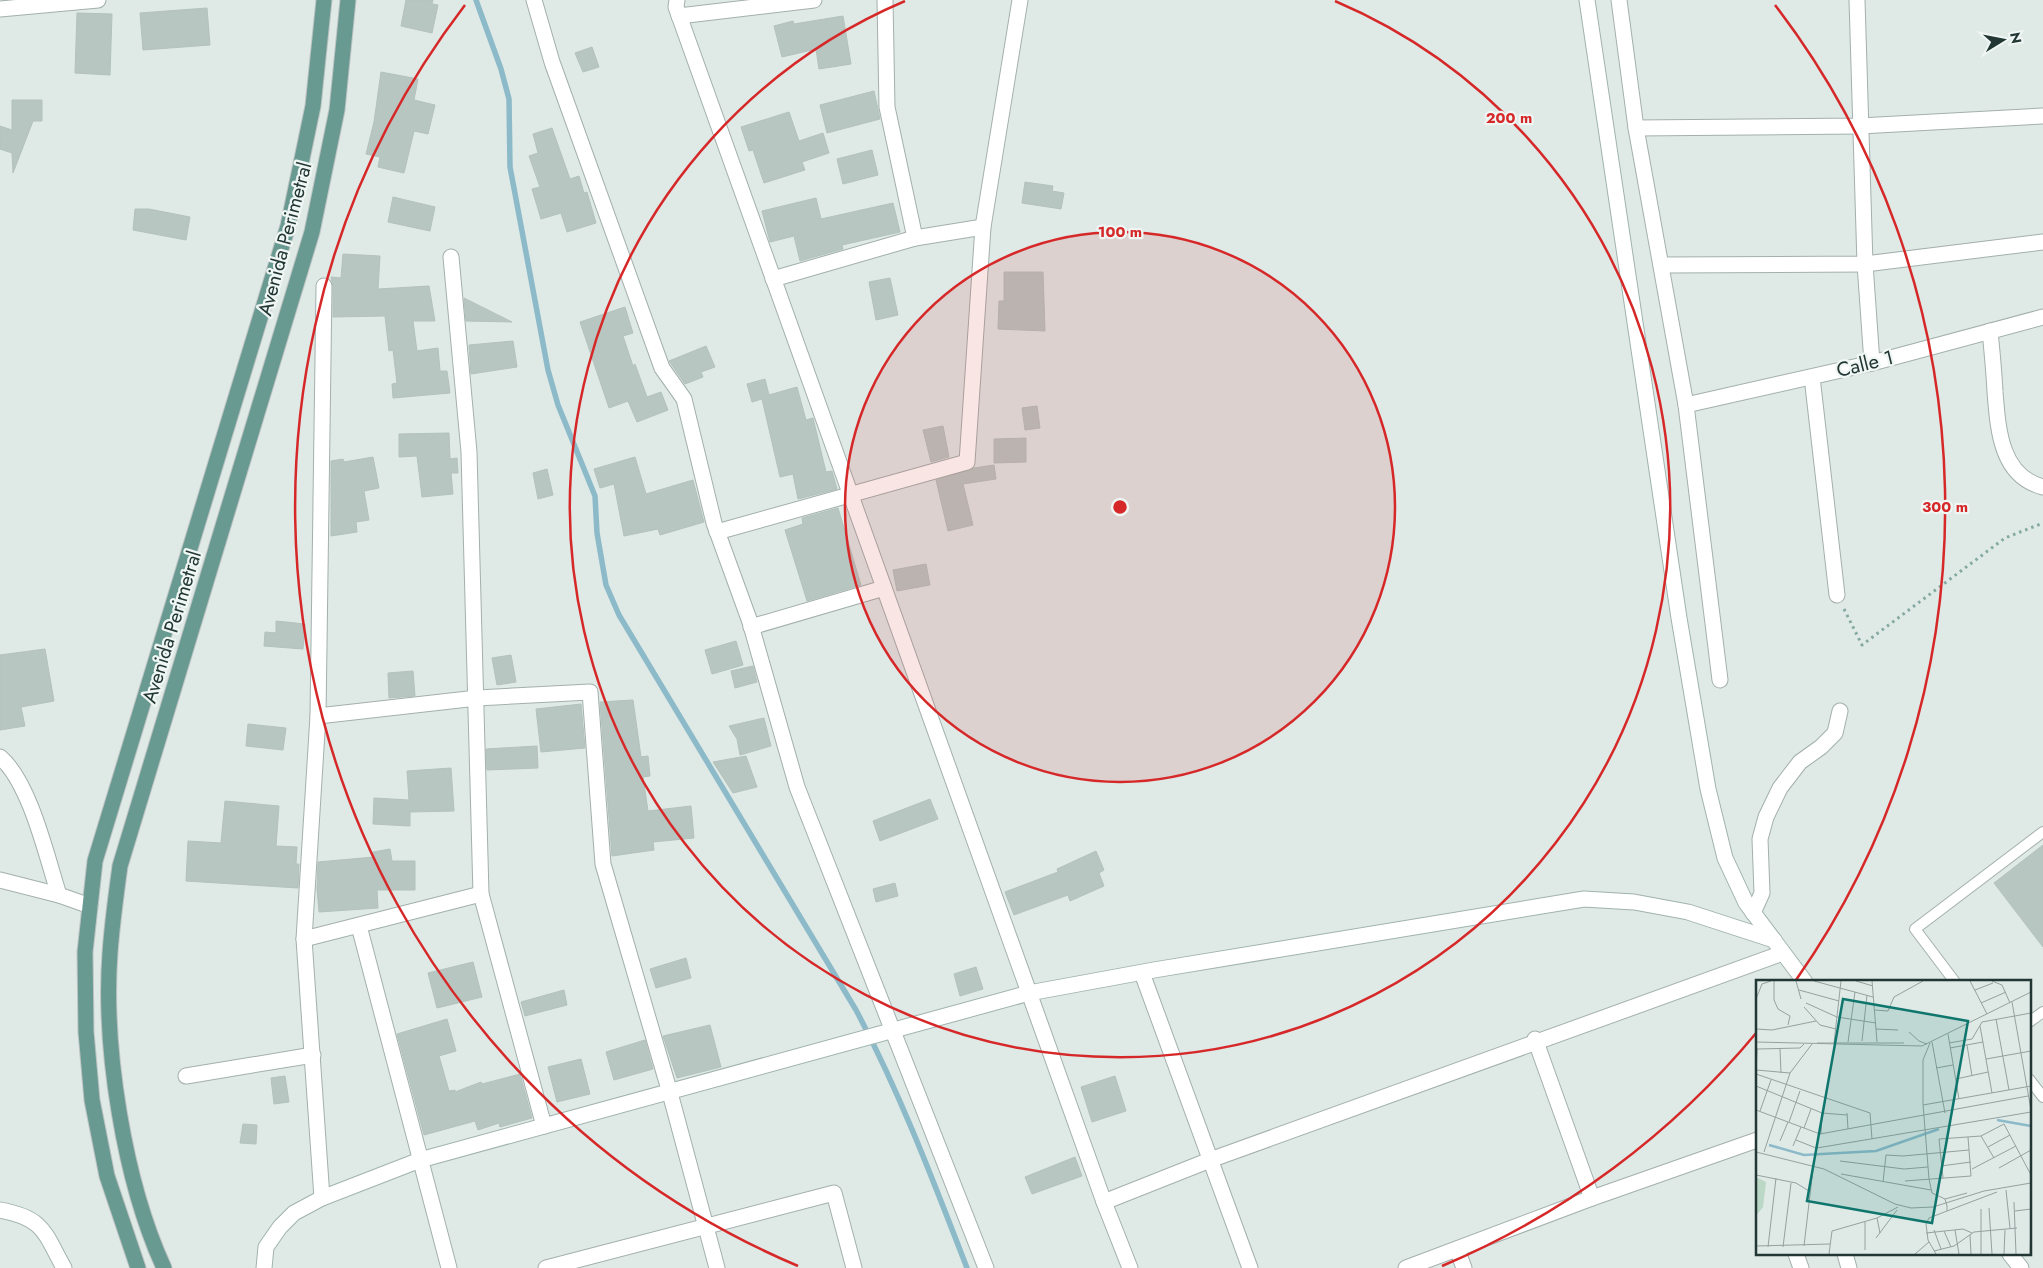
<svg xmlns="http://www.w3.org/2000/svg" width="2043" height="1268" font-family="Jost,sans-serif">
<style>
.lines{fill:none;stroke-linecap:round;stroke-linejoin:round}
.stream{stroke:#8cbac9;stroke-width:5.5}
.building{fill:#b8c6c2;stroke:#b3c2bd}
.lane-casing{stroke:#a3b0ad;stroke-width:12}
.street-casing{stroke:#a3b0ad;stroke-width:17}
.secondary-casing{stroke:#a0b3ae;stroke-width:17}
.primary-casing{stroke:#bdc3c2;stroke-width:17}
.path{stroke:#83a9a1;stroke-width:3;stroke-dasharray:2.5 4;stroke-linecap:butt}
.lane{stroke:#fff;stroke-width:10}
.street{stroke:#fff;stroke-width:15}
.secondary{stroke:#fff;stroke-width:15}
.primary{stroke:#689a92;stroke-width:15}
.ring{fill:none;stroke:#d62828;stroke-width:2.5}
.labels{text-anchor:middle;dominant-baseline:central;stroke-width:4.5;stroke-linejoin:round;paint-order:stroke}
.street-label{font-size:20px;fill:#223734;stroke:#eff6f3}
.inset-river{fill:none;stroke:#8cbac9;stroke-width:2.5}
.inset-road{fill:none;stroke:#93a29f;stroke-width:1}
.view{fill:#0f766e;fill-opacity:0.15;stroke:#0f766e;stroke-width:2.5}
.inset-edge{fill:none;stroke:#223734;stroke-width:2.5}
.centre{fill:#d62828;stroke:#eff6f3;stroke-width:2.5}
.ring-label{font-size:15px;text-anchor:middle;font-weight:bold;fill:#d62828;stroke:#eff6f3;stroke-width:4.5;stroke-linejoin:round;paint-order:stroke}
</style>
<rect width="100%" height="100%" fill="#dfe9e6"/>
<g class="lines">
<path class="stream" d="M476,0L501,69L509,99L510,167L548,370L558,405L595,496L597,533L606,585L619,615L856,1010C900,1093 933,1180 967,1268"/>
</g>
<g class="building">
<polygon points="406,0 433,0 432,4 438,5 432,33 401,26"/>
<polygon points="207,8 210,45 143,50 140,13"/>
<polygon points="77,13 112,14 110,75 75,73"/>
<polygon points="843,16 851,64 819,69 816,49 782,57 774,26 793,21 794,24"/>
<polygon points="592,47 599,67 583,72 575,53"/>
<polygon points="381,72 418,79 414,100 435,105 428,134 414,131 404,173 378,167 380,157 366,154 374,122"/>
<polygon points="874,91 880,119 827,133 820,105"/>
<polygon points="12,100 42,100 42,121 33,121 13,173 12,153 0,149 0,126 12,130"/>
<polygon points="789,112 799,141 823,133 829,153 802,162 805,170 764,183 753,150 749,151 741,127"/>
<polygon points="552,128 570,179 579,176 584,193 587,192 596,223 567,232 561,213 541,219 532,189 540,187 529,156 538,153 533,134"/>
<polygon points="872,150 878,175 843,184 837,159"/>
<polygon points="1025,182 1053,186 1052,191 1064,193 1061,209 1022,203"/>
<polygon points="393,197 435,207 430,231 388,222"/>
<polygon points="816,198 821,219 893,203 900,232 842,245 843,249 800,261 794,236 770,242 762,211"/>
<polygon points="135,209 149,209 190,217 186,240 133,230"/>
<polygon points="343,254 380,256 378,289 429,286 435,321 413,321 417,351 438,348 440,371 447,371 450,393 393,398 392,384 397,383 393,350 389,351 385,316 333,317 333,286 331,277 341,278"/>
<polygon points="1004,272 1043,272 1045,331 998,329 999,301 1004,301"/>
<polygon points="890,278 898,315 876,320 869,282"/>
<polygon points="464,298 512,322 466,321"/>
<polygon points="625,307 633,333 623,336 633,366 635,364 647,397 661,392 668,410 637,422 628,401 609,408 580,322"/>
<polygon points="513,341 517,367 471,374 469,345"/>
<polygon points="706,346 715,367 701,372 703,377 685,384 669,361"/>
<polygon points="765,379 769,395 797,387 806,420 813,418 826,472 832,471 837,489 798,499 793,474 780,477 762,399 752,402 747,384"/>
<polygon points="1037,406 1040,428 1025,430 1022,408"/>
<polygon points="943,426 949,457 931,462 923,430"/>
<polygon points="449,433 450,459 457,458 458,473 451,473 453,494 422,497 417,456 399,457 399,434"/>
<polygon points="1026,438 1026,462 994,463 994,439"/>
<polygon points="373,457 379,488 364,491 369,520 356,522 357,532 331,536 331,461 343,459 344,462"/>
<polygon points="635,457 646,494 693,480 704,522 660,535 658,529 624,536 614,484 600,488 594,469"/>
<polygon points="994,465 996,479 963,484 973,525 948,531 936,480 974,468"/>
<polygon points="547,469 553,495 538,499 533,473"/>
<polygon points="838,508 861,585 807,601 785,530 803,524 802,518"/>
<polygon points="926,564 930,585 897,591 893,570"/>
<polygon points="276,621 305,624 303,649 264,646 265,632 276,633"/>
<polygon points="736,641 743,665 712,674 705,650"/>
<polygon points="45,649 54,701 21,707 25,726 0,730 0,655"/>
<polygon points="511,655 516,682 497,685 492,658"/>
<polygon points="753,666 757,682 735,688 731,671"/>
<polygon points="413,671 415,696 389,698 388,673"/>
<polygon points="633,700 641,757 648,756 650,776 643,777 648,811 691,806 694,838 653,842 654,850 612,856 600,702"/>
<polygon points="581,704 585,748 541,752 536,709"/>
<polygon points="764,718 771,746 740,755 737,739 729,726"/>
<polygon points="248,724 286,728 283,750 246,746"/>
<polygon points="537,746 538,768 487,770 486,749"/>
<polygon points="746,756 757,787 733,793 713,762"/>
<polygon points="451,768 454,811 410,812 410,826 373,824 374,798 409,800 407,771"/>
<polygon points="930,799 938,819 880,841 873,821"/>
<polygon points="225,801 279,806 276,846 297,847 296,864 299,864 298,888 186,881 188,841 221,843"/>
<polygon points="2043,845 2043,947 1994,883"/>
<polygon points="390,849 392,861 415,861 415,890 377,890 378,908 319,912 317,889 318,862 374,857 373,852"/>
<polygon points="1096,851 1104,870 1099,873 1104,886 1070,901 1068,895 1014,915 1005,892 1058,872 1057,869"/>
<polygon points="895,883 898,896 876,902 873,889"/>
<polygon points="686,958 691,978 656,988 650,969"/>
<polygon points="473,962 482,997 437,1008 428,973"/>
<polygon points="976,967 983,989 960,996 954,974"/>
<polygon points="564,990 567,1005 525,1016 521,1002"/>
<polygon points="447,1019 456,1051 439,1056 449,1091 455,1090 455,1092 481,1082 482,1084 520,1074 532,1118 500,1127 499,1123 478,1130 475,1121 424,1135 397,1034"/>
<polygon points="710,1025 721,1067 677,1078 663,1036"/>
<polygon points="645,1040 653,1069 614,1080 606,1052"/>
<polygon points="581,1059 590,1094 557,1102 548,1067"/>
<polygon points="285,1076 289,1102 274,1104 271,1078"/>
<polygon points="1115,1076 1126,1111 1092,1122 1081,1087"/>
<polygon points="243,1124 257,1125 256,1144 240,1143"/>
<polygon points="1075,1157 1082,1176 1032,1194 1025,1177"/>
</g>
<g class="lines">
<defs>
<g id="lane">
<polyline points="1955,982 1915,929 2043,832"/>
<polyline points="2029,1022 2043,1012"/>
<polyline points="2029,1079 2043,1097"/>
</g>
<g id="street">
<polyline points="534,0 552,62 662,368 684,399 714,523 750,622 797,787 986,1268"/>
<polyline points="677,0 676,7 1104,1202 1130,1268"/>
<polyline points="885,0 887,107 915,238"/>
<polyline points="1619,0 1636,128 1686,405 1720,680"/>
<polyline points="1857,0 1865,264 1872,363"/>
<polyline points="0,9 98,0"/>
<polyline points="679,16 814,0"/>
<polyline points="1636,128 1860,126 2043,116"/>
<polyline points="451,257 469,452 481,894 544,1126"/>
<polyline points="1663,265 1865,264 2043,242"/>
<polyline points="773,279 915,238 983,227"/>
<path d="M1990,331C1992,351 1994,372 1995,392C1998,428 2000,476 2043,487"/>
<polyline points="1812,377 1837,595"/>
<polyline points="1686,405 1872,363 2043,317"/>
<polyline points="717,532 967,462 983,227 1020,0"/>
<polyline points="751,627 884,588"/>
<polyline points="318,716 477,698 590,692 603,864 670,1093 717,1268"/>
<path d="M0,757C30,782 47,858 59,895L90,906"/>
<polyline points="0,880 59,895"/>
<polyline points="1753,913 1762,893 1760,839 1766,817 1780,788 1800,762 1821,747 1835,733 1840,711"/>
<polyline points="359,926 449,1268"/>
<polyline points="304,939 481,894"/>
<polyline points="1142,973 1250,1268"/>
<polyline points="1535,1039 1592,1198"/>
<polyline points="186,1076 313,1055"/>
<polyline points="322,1198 304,939 318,716 324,286"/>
<polyline points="1104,1202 1210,1160 1783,953"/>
<polyline points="1457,1249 1464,1268"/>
<polyline points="1796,1254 1801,1268"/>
<polyline points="1845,1254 1849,1268"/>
<polyline points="546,1268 834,1193 854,1268"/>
<polyline points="1406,1268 1592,1198 1757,1140"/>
</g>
<g id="secondary">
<polyline points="1587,0 1679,618 1708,789 1725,858 1746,903 1805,982"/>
<path d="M0,1210C44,1218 44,1232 64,1268"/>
<polyline points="2010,1254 2021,1268"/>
<polyline points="264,1268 266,1247 280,1227 294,1213 322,1198 420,1160 1029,993 1154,970 1584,899 1634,902 1688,912 1774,940"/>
</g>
<g id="primary">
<polyline points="138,1268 107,1176 92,1100 86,1032 85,952 95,861 288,226 313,106 324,0"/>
<path d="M164,1268C124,1181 103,1048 110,953C112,924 116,895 120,866L312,232L337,110L348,0"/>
</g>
</defs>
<use href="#lane" class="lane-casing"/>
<use href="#street" class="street-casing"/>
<use href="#secondary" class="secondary-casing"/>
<use href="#primary" class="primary-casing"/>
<polyline class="path" points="1844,609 1862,645 2005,538 2043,523"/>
<use href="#lane" class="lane"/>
<use href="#street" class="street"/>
<use href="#secondary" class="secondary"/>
<use href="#primary" class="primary"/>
</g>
<circle cx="1120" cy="507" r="275" fill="#d62828" fill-opacity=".12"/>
<g class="ring">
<circle cx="1120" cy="507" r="275"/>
<path d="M1335 1A550 550 0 1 1 905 1"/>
<path d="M1757 1032A825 825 0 0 1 1442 1266M798 1266A825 825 0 0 1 465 5M1775 5A825 825 0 0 1 1796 980"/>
</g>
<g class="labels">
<g class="street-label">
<text transform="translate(285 239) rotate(-75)">Avenida Perimetral</text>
<text transform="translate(1865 364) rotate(-14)">Calle 1</text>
<text transform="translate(172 627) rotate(-73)">Avenida Perimetral</text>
</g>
</g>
<g transform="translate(1756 980)">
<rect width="275" height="275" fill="#dfe9e6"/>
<path d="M0,197L10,202L7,227L0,236Z" fill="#bad8c5"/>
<path class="inset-river" d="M241,140L275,146M13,165L48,175L120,171L183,149"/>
<path class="inset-road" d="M18,1V20L22,29L34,36L32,45M40,1L45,19M58,1L117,17M100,1L117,6M116,1L121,62M214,1L231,34M236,1L246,5L254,23M43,10L83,21M219,10L237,3M0,19L6,4L15,1M256,22L275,130M50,23L81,37L120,43M225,23L250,12M48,27L64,45L80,49M119,30L132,31L138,17L167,1M240,39L253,110M224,46L236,113M0,49L16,50L60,41M120,49L142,50M153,52L163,61L171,64M192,54L203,119M106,61L111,15M0,62L166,66L275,12M92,62L99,12M176,62L189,133M61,63H148M78,63L85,1M174,63L167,80V124L173,199L176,213L189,219L191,226V231L173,238L170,244L172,260L180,274M193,63L216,59L226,42L275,33M211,65L216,96M194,68L227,62M24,69L25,93M230,79L275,71M180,88L197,85M0,90L34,93M0,94L114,133L116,159M0,95L1,69L44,68L48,64M200,99L232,92M0,106L66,133L91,135M167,125L275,106M0,130L64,154L272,116M4,131L15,100M91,133L92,149M33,142L44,111M48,148L55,129M65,154L66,133M225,156L238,178M40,160L60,168L67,167L275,132M24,161L32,142M37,166L45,147M232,167L254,155M0,172L68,189L139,224L155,228L177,227L228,211L275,203M8,172L34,93L56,64M84,181L148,189L172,187M185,186L215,182M243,188L275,170M216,189L260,166M85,194L175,210M0,195L40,203L53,211M187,198L183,159L225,156L248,144L275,195M149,201L215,196L212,157M127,202L130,175L147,176L213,170M250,210L254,248M189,219L211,213M258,222L260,274M233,228L236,274M225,229V274M191,231L241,212M259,231L275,229M121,238L124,253M178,250L185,269M199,250L203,274M188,251L195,267M170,253L207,249L216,253M214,255L215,274M120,258L141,230M0,266L74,264M48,266L57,189M12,267L20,198M27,267L35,203M109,270V242M178,271L198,266L218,252L261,248M73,274L76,251L121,238L142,227M159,274L173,262M248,274L249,250M274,274L275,243"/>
<path class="view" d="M87,19L212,41L176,243L51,221Z"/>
<rect width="275" height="275" class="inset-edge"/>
</g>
<circle cx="1120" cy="507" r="8" class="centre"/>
<g class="ring-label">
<text x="1509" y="123">200 m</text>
<text x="1120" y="237">100 m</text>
<text x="1945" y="512">300 m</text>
</g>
<g transform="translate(2003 40) rotate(80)" stroke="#eff6f3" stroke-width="4" paint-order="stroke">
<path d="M0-4L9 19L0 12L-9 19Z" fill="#223734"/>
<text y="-8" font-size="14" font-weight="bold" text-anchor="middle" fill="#223734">N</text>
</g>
</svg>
